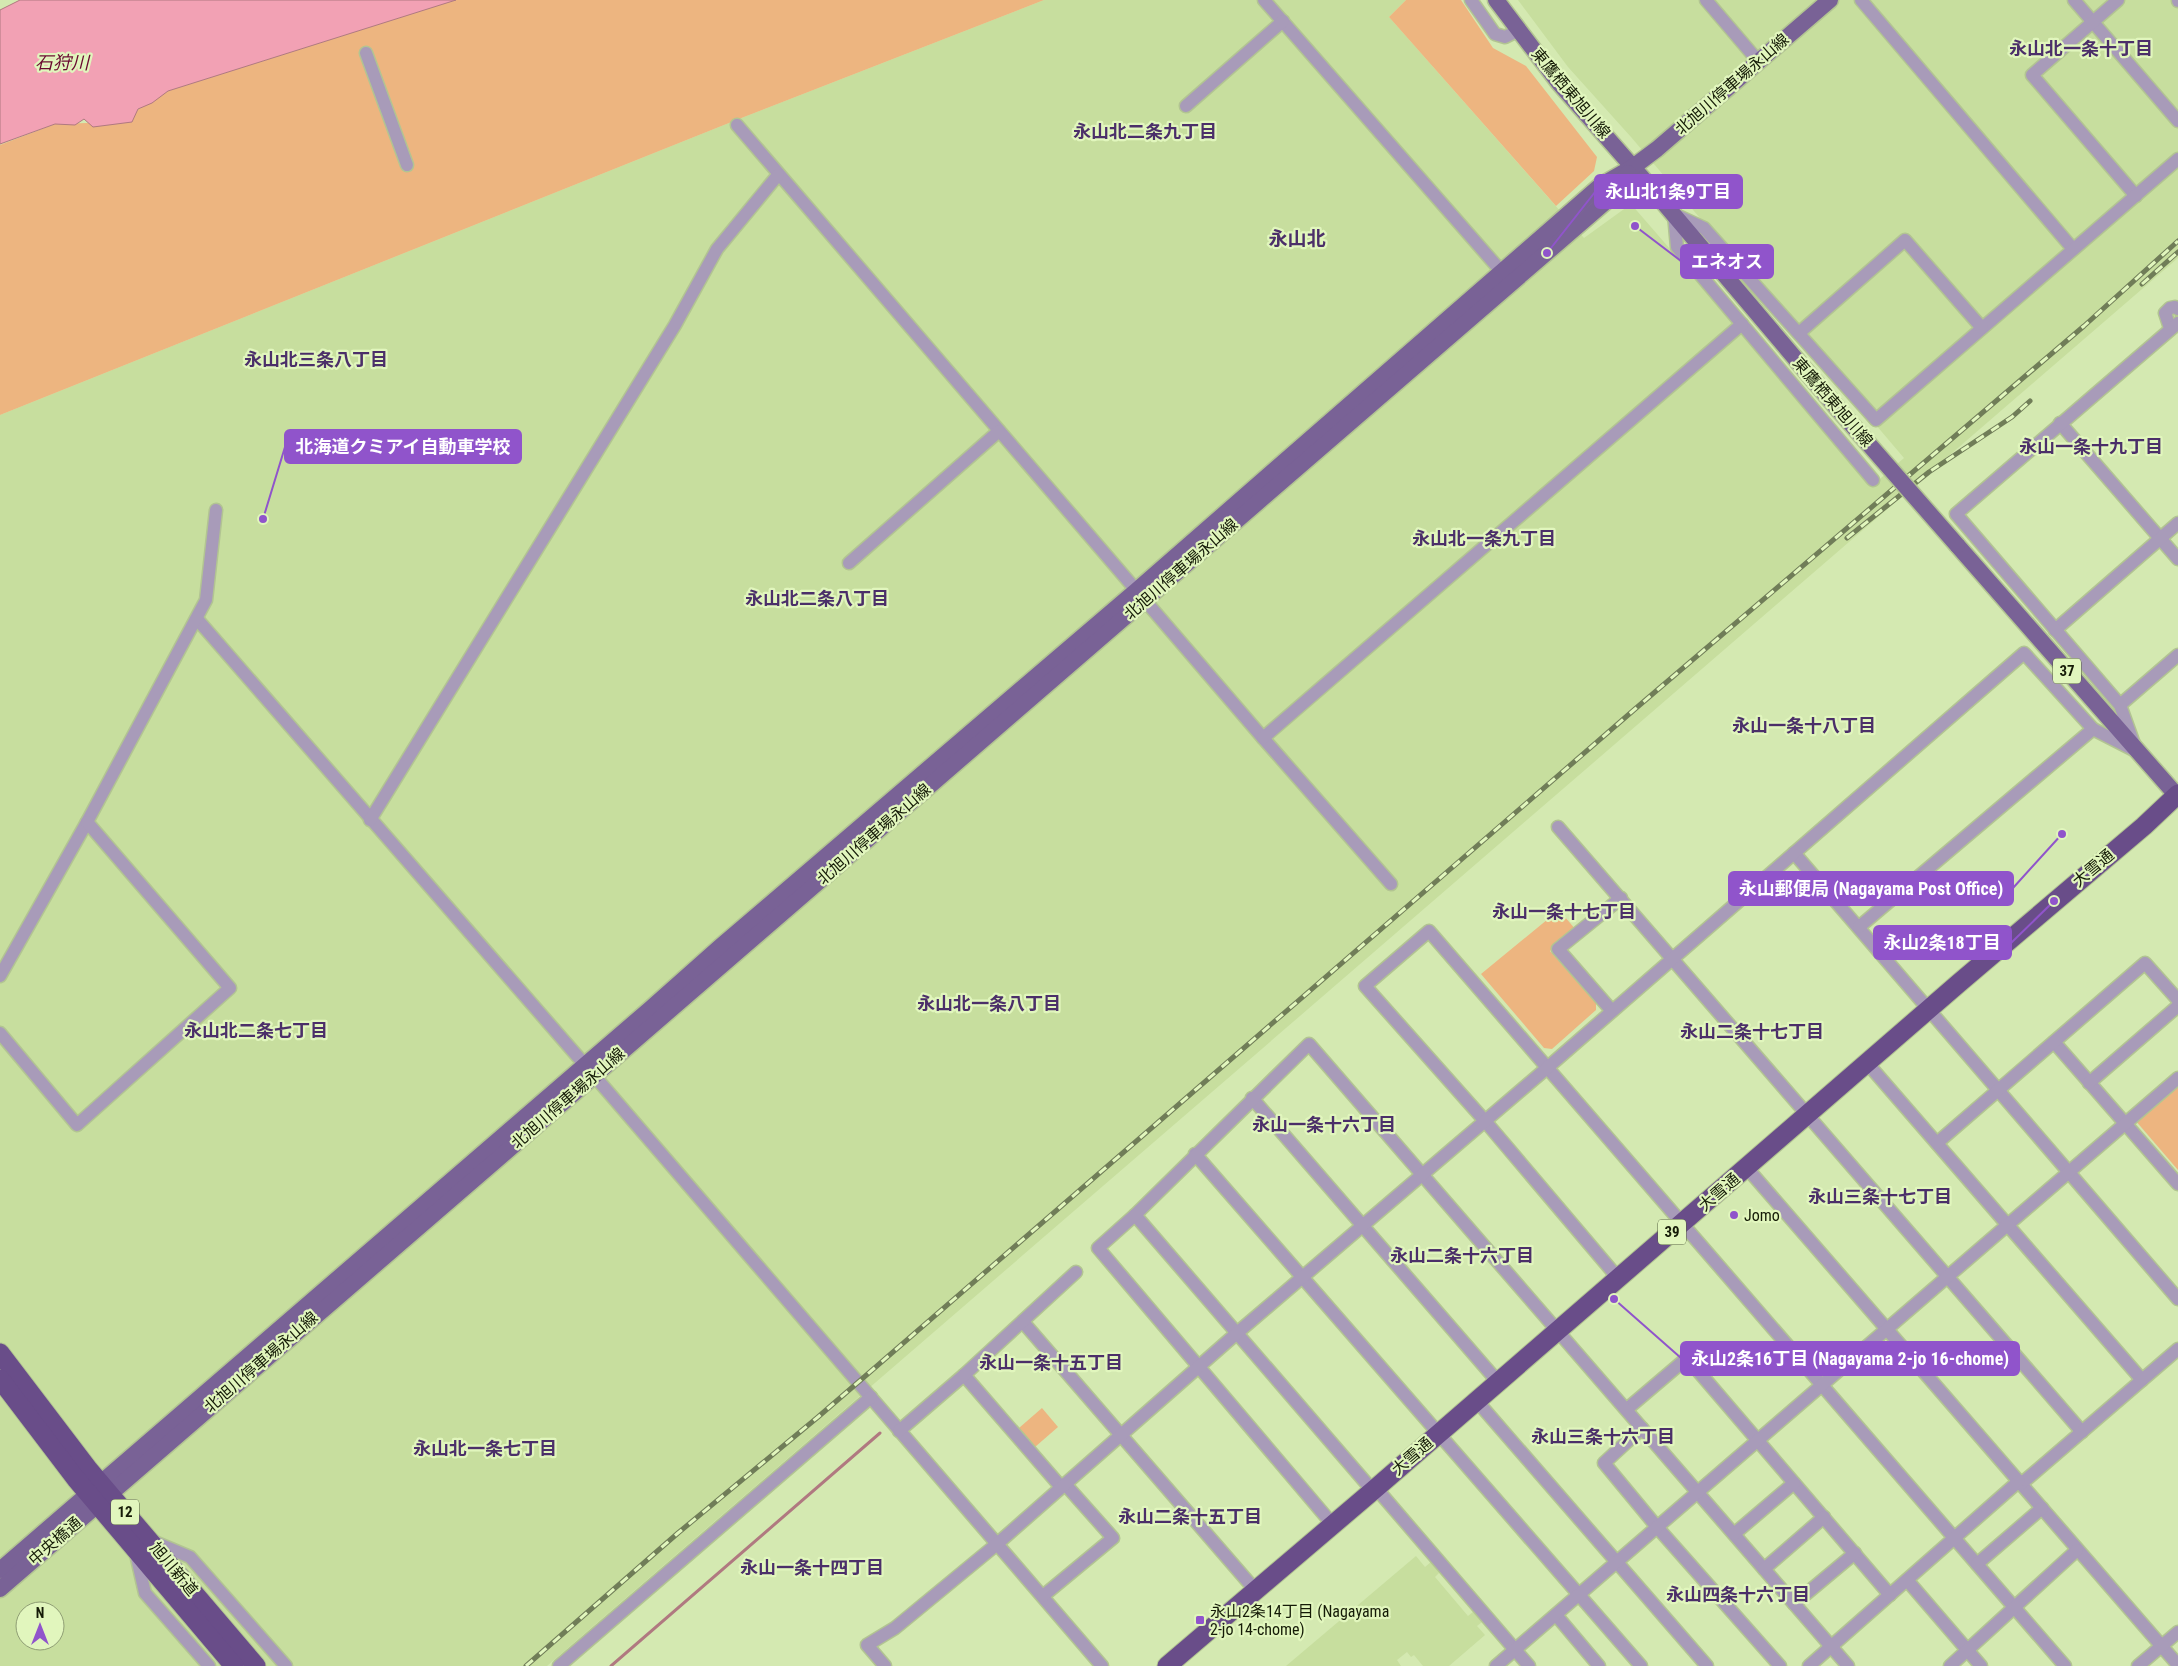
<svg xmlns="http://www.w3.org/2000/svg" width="2178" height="1666" font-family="'Roboto Condensed','Noto Sans JP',sans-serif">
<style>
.built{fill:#c7de9e;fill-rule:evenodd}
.green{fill:#edb580}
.water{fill:#f2a1b4;stroke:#b07980}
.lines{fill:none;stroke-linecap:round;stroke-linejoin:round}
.stream{stroke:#b07980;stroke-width:3}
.minor-casing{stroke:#b2c492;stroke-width:15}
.major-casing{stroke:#b2c492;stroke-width:19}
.highway-casing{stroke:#b2c492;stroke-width:21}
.minor{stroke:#a89bb9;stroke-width:12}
.major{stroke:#796296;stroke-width:16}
.highway{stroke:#694d89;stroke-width:19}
.rail-casing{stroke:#707d58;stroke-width:5}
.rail{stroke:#e1f6bd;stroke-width:3;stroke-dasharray:9;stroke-linecap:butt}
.major-bridge-casing{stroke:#b2c492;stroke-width:19;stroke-linecap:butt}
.major-bridge{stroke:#796296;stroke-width:16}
.poi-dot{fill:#9054cb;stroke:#e1f6bd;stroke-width:2}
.labels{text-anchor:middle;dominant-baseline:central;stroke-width:4.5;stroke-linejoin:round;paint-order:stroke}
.shield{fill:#e1f6bd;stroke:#525d3e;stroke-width:1}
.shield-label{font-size:15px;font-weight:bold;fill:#151b07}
.street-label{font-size:16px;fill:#151b07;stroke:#e1f6bd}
.poi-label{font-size:16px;fill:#151b07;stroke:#e1f6bd;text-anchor:start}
.neighbourhood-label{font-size:18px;font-weight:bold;fill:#4b2f69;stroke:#e1f6bd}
.water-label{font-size:18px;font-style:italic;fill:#690930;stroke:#e1f6bd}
.quarter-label{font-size:19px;font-weight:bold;fill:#4b2f69;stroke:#e1f6bd}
.leader{fill:none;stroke:#9054cb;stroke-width:2}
.callout-dot{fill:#9054cb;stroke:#e1f6bd;stroke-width:2}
.callout{fill:#9054cb;stroke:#9054cb;stroke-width:2}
.callout-label{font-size:18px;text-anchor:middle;font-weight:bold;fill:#fff}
</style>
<rect width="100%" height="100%" fill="#d4e9b1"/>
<g class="built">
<path d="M1044,0H1406L1389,17L1584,238L1631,204L1874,484L1904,458L1631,137L1568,67L1518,0H2178V258L547,1666H0V415L744,117ZM25,1611H55V1641H25Z"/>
<polygon points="1416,1556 1425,1567 1431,1562 1439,1573 1435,1577 1468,1616 1473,1612 1482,1622 1477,1626 1485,1635 1449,1666 1423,1666 1414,1655 1411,1657 1407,1652 1397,1660 1401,1666 1286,1666"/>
</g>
<g class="green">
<polygon points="455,0 1044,0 744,117 0,415 0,145 55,124 118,122 168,91"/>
<polygon points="1406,0 1461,0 1493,48 1526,66 1597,157 1594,171 1556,206 1389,17"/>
<polygon points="1559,910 1576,930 1550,951 1596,1003 1596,1010 1552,1049 1544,1048 1481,974"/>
<polygon points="2178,1084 2178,1170 2135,1120"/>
<polygon points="1042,1408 1058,1427 1035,1447 1019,1428"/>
</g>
<polygon class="water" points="20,0 456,0 168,91 152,103 138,109 132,122 93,127 84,119 75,125 55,124 0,144 0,10"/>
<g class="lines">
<polyline class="stream" points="611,1666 880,1433"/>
<defs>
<g id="minor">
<polyline points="1264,0 1508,279"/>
<polyline points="1471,0 1495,34 1505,37 1519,30"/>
<polyline points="1706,0 1758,61"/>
<polyline points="1861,0 2073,249"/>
<polyline points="2074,0 2178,121"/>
<polyline points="2118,0 2032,75 2136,196"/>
<polyline points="2178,0 2178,1"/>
<polyline points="366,53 407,165"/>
<polyline points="1186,106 1283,21"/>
<polyline points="737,125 1263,738 1391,884"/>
<polyline points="1674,214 1677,247 1873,480"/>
<polyline points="1676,215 1704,228 1876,420 2178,159"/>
<polyline points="2170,328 2165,313 2170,308 2175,307 2178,309"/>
<polyline points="1799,333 1905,240 1982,328"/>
<polyline points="2060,423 2178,559"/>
<polyline points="849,563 999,431"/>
<polyline points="197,619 585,1065 1102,1666"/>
<polyline points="2055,630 2178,523"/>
<polyline points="2120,705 2178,655"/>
<polyline points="1263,738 1742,324"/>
<polyline points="2134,744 2120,705 1956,514 2178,323"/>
<polyline points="370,820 675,325 717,249 778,175"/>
<polyline points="1558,827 2082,1432"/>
<polyline points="1794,853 2178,1299"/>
<polyline points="1859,927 2093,729 2134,750"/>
<polyline points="0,976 87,822 206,600 216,510"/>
<polyline points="1612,1011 1558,949 1621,898"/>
<polyline points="0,1033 77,1125 230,988 87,822"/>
<polyline points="2054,1042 2178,1184"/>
<polyline points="1868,1064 2142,1380"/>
<polyline points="2089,1083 2178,1006"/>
<polyline points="1252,1098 1498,1382"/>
<polyline points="1937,1143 2145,963 2178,1000"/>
<polyline points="1195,1154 1641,1666"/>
<polyline points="1747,1168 2178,1665"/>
<polyline points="1135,1215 1373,1491"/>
<polyline points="1618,1278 1485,1121 1365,986 1429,931 2065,1666"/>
<polyline points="1023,1322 1256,1591"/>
<polyline points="964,1375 1061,1487"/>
<polyline points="1476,1400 1707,1666"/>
<polyline points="1627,1409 1687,1358 1890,1595"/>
<polyline points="1642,1428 1604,1463 1657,1527 1780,1666"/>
<polyline points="899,1431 964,1375 1076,1272"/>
<polyline points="2021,1484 2178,1349"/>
<polyline points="1376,1488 1529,1666"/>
<polyline points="1333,1525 1098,1248 1135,1215 1309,1044 1848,1666"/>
<polyline points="1734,1534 1794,1483"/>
<polyline points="152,1541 190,1557 286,1666"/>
<polyline points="136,1554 145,1593 209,1666"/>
<polyline points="1977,1564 2042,1508"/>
<polyline points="1764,1569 1824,1517"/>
<polyline points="1907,1580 1981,1666"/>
<polyline points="1043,1596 1113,1538 1065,1484"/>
<polyline points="1794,1604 1855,1553"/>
<polyline points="1556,1615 1599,1666"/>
<polyline points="559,1666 871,1397"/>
<polyline points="885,1666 867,1645 895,1628 997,1544 1237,1333 1547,1068 2024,653 2093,729"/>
<polyline points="1496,1666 2178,1078"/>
<polyline points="1809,1666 2019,1481"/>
<polyline points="1950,1666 2077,1550"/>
<polyline points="2138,1666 2178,1632"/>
</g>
<g id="major">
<polyline points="1496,0 1559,83 1652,189 1838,409"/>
<polyline points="1957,545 2178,797"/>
<polyline points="0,1570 650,1009 721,946 1137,590 1600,186 1633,167 1657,149 1830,0"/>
<polyline points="0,1589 1610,198 1628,173"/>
</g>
<g id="highway">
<polyline points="0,1353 89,1470 256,1666"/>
<polyline points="0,1379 76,1479 234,1666"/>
<polyline points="1167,1666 1376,1488 1959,983 2144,826 2178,794"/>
</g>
</defs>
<use href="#minor" class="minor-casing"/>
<use href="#major" class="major-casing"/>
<use href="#highway" class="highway-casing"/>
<use href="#minor" class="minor"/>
<use href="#major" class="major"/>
<use href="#highway" class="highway"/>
<defs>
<g id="rail">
<polyline points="2142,284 2178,252"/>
<polyline points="1847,538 1929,472 2012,417 2030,401"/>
<polyline points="526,1666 678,1533 818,1417 1635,709 2084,326 2178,241"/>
</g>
</defs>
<use href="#rail" class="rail-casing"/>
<use href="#rail" class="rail"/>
<defs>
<polyline id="major-bridge" points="1838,409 1957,545"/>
</defs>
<use href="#major-bridge" class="major-bridge-casing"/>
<use href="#major-bridge" class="major-bridge"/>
</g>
<g class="poi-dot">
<circle cx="1734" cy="1215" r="5"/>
<rect x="1195" y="1615" width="10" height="10" rx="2.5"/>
</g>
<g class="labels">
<g class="shield">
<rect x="2053" y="658.5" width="28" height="25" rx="4"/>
<rect x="1658" y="1219.5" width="28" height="25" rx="4"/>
<rect x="111" y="1499.5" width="28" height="25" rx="4"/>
</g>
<g class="shield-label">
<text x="2067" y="671">37</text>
<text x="1672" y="1232">39</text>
<text x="125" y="1512">12</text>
</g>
<g class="street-label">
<text transform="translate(1732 84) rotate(-41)">北旭川停車場永山線</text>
<text transform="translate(1571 93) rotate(50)">東鷹栖東旭川線</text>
<text transform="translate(1833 402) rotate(49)">東鷹栖東旭川線</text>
<text transform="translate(1181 569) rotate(-41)">北旭川停車場永山線</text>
<text transform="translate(874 834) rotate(-41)">北旭川停車場永山線</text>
<text transform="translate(2093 868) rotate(-40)">大雪通</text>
<text transform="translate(568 1098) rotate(-41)">北旭川停車場永山線</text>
<text transform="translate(1719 1192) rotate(-41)">大雪通</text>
<text transform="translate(261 1362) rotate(-41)">北旭川停車場永山線</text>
<text transform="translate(1412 1456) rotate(-41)">大雪通</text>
<text transform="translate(55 1541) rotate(-41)">中央橋通</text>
<text transform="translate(174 1569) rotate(50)">旭川新道</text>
</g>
<g class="poi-label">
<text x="1744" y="1215">Jomo</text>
<text x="1210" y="1611">永山2条14丁目 (Nagayama<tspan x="1210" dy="18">2-jo 14-chome)</tspan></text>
</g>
<g class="neighbourhood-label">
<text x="2081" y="48">永山北一条十丁目</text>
<text x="1145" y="131">永山北二条九丁目</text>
<text x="316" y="359">永山北三条八丁目</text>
<text x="2091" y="446">永山一条十九丁目</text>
<text x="1484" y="538">永山北一条九丁目</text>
<text x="817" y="598">永山北二条八丁目</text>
<text x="1804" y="725">永山一条十八丁目</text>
<text x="1564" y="911">永山一条十七丁目</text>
<text x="989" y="1003">永山北一条八丁目</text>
<text x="256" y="1030">永山北二条七丁目</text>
<text x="1752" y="1031">永山二条十七丁目</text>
<text x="1324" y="1124">永山一条十六丁目</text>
<text x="1880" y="1196">永山三条十七丁目</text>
<text x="1462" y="1255">永山二条十六丁目</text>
<text x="1051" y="1362">永山一条十五丁目</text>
<text x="1603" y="1436">永山三条十六丁目</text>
<text x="485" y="1448">永山北一条七丁目</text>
<text x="1190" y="1516">永山二条十五丁目</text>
<text x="812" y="1567">永山一条十四丁目</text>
<text x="1738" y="1594">永山四条十六丁目</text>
</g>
<g class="water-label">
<text x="62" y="62">石狩川</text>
</g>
<g class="quarter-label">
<text x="1297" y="238">永山北</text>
</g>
</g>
<path class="leader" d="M1547 253L1595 192M1635 226L1681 261M263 519L285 447M2062 834L2013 888M2054 901L2011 943M1614 1299L1681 1358"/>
<g class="callout-dot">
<circle cx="1547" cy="253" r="5"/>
<circle cx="1635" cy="226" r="5"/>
<circle cx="263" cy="519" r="5"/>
<circle cx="2062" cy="834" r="5"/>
<circle cx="2054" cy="901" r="5"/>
<circle cx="1614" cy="1299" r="5"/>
</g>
<g class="callout">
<rect x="1595" y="175" width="147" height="33" rx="5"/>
<rect x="1681" y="245" width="92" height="33" rx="5"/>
<rect x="285" y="430" width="236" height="33" rx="5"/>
<rect x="1729" y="872" width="284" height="33" rx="5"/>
<rect x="1874" y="926" width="137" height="33" rx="5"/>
<rect x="1681" y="1342" width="338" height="33" rx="5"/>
</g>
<g class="callout-label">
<text x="1668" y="198">永山北1条9丁目</text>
<text x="1727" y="268">エネオス</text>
<text x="403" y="453">北海道クミアイ自動車学校</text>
<text x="1871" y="895">永山郵便局 (Nagayama Post Office)</text>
<text x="1942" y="949">永山2条18丁目</text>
<text x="1850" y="1365">永山2条16丁目 (Nagayama 2-jo 16-chome)</text>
</g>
<g transform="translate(40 1626)"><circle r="24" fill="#e1f6bd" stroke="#8f9e74"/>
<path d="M0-4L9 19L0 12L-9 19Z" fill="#9054cb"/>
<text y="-8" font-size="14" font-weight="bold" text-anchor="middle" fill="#151b07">N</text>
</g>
</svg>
